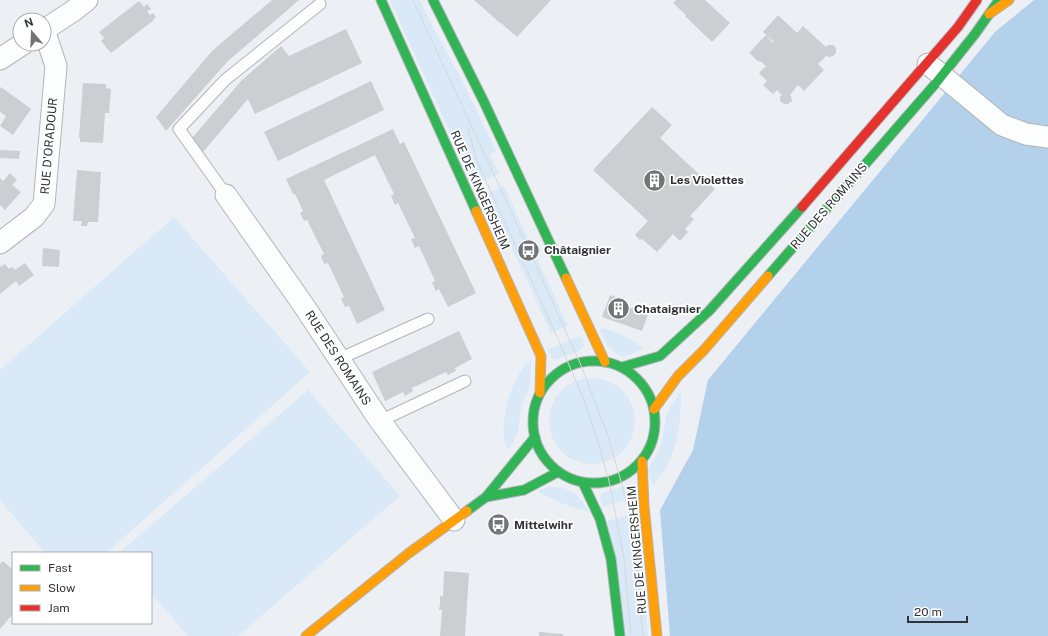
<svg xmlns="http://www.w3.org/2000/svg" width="1048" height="636" font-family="'Public Sans',sans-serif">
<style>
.green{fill:#d9e9f8}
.forest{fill:#b3d1eb}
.building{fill:#cccfd2}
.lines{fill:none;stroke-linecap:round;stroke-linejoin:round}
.lane-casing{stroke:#b2b5b8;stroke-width:13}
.street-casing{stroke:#b2b5b8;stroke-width:23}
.fast-casing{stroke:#b2b5b8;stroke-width:11}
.slow-casing{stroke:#b2b5b8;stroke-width:11}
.jam-casing{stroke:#b2b5b8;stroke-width:11}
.lane{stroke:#fcfdfd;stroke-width:11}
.street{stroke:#fcfdfd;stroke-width:21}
.fast{stroke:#30b455;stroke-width:9}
.slow{stroke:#ff9f0a;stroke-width:9}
.jam{stroke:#e5322d;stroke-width:9}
.tram{stroke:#d6d7d9;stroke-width:1}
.labels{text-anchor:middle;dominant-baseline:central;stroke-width:3.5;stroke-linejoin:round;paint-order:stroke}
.street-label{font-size:12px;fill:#303336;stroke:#fff}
.poi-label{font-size:12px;font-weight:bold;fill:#303336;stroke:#fff;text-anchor:start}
</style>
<rect width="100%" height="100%" fill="#ecf0f4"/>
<g class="green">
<polygon points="390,0 420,0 435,31 463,82 496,151 490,154 499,174 474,185"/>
<polygon points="504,186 568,326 551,333 487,194"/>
<polygon points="174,217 310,372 106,553 45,553 0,500 0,370"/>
<path d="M603,328C621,334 630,337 644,349L623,357C608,350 606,345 600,330Z"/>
<path d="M580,336C582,338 584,342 584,345C583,352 561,357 555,360L551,358L547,350Z"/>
<path d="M531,360L530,385L522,405L518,430L512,445L508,449H507C506,446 505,443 504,440C501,418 512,373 531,360Z"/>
<circle cx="592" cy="421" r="43"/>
<polygon points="308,390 400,496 238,636 188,636 151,593 151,553 119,553"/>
<path d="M681,392C681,418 679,444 666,467C662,474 657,479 653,485L647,470L657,454L662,441L666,418L670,406Z"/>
<polygon points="627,485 632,487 634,497 603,507 600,497 602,493"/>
<path d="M548,487C572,487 577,492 589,512C570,507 554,501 537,491Z"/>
<polygon points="637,512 648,636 626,636 607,521"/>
</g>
<polygon class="forest" points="1034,0 1048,0 1048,636 670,636 660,510 693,450 708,380 995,32"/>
<g class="building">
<polygon points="272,0 299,0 228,61 166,131 156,117 212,51"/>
<polygon points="474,0 551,0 517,37 500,22 500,23"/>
<polygon points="676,0 705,0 730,23 712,42 685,16 686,15 673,3"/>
<polygon points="139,1 144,7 147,4 151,9 147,11 150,15 153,13 156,17 153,19 154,20 111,53 101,41 104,38 99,32"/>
<polygon points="778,15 797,33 803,26 826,47 828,45 833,45 836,48 836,53 833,56 828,57 827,55 818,64 824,70 804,91 798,85 790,95 791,96 792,101 788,104 784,104 780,101 780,96 782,95 777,90 773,94 763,85 767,81 759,73 766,66 760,61 759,62 749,53 766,35 773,43 774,42 763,32"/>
<polygon points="346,29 362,63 255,114 248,99 203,152 192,138 242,80 281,46 289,56"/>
<polygon points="371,81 384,110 278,161 264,132"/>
<polygon points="83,83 106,84 106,88 111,89 109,113 105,113 103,143 80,142 80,138 79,137"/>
<polygon points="1,87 31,109 13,135 0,126 6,116 0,112 0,89"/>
<polygon points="652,107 672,125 660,138 715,189 690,216 694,219 685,229 688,232 680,241 673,234 657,252 642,239 640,240 635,235 648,221 593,170"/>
<polygon points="393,129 400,144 404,142 476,293 448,307 439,289 436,291 434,287 432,282 435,281 419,246 415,248 411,239 415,238 398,203 395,205 391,196 394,194 375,155 324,180 385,310 357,324 349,306 345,307 341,299 344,297 328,263 324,264 321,256 324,254 307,220 304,221 300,213 303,211 295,194 293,194 286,179"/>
<polygon points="0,150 20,151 19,159 0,158"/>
<polygon points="77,170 101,172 98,222 88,222 87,226 81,226 82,221 73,221"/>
<polygon points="10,173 17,180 12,185 21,192 5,210 0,205 0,178 3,181"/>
<polygon points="43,248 60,250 59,267 42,266"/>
<polygon points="25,263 34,275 19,286 16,281 0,294 0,267 5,264 9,269 12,267 15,270"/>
<polygon points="610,295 621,299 620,304 648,314 642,331 602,317"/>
<polygon points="459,331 472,359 455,368 456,371 448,375 446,372 412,388 413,391 405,396 403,392 385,401 372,372"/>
<polygon points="3,561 13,570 13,614 0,629 0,564"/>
<polygon points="444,571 469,573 465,636 440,636 442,610 439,610 440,604 440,596 443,596"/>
<polygon points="539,632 563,634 563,636 539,636"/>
</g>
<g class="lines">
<defs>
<g id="lane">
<polyline points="226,195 179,129 225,80 320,4"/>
<polyline points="339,359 428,319"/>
<polyline points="380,421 465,381"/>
</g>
<g id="street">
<polyline points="44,30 73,11 87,0"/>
<polyline points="0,59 23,44"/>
<polyline points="928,64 1002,125 1026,134 1048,137"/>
<polyline points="226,195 302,303 378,418 454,520"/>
<polyline points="0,243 34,217 44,204 56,66 44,30"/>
</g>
<g id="fast">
<polyline points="381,0 476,211"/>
<polyline points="433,0 484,102 566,278"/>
<polyline points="768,276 936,83 975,34 999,0"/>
<circle cx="594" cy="422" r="61"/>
<polyline points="622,367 660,356 709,311 802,207"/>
<polyline points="583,483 600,519 611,559 620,636"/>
<polyline points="486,497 524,490 558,472"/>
<polyline points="467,511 486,497 535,437"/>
</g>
<g id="slow">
<polyline points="989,14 1009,0"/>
<polyline points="476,211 541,356 540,393"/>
<polyline points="566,278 605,362"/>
<polyline points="654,409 678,376 704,350 768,276"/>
<polyline points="642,461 644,505 657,636"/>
<polyline points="306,636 409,553 467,511"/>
</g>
<polyline id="jam" points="802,207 958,27 977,0"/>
</defs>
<use href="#lane" class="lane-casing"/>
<use href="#street" class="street-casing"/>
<use href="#fast" class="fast-casing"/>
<use href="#slow" class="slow-casing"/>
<use href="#jam" class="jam-casing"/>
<use href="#lane" class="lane"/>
<use href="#street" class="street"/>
<use href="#fast" class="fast"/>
<use href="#slow" class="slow"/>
<use href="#jam" class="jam"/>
<g class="tram">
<polyline points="413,0 529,250 580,363 608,436 620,478 628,510 635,555 643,636"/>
<polyline points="468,129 477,161 558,339 583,398 597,438 609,481 624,558 631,636"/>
</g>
</g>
<defs>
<symbol id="building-disc" viewBox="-11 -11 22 22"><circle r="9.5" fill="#727578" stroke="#fff"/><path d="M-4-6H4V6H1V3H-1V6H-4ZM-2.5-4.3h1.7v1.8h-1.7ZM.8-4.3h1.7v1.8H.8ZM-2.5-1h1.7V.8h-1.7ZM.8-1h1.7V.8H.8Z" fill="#fff"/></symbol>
<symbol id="bus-disc" viewBox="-11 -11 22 22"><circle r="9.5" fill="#727578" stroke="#fff"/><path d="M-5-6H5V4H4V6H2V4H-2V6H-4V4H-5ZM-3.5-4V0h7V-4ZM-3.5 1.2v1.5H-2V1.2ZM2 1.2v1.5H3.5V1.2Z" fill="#fff"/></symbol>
</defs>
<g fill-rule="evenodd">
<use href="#building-disc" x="642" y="168" width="25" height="25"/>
<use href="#bus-disc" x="516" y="238" width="25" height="25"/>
<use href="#building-disc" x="606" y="296" width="25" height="25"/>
<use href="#bus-disc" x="486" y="512" width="25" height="25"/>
</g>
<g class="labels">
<g class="street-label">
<text transform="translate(49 146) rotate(-85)">RUE D'ORADOUR</text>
<text transform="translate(480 190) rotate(66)">RUE DE KINGERSHEIM</text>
<text transform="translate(829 206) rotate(-49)">RUE DES ROMAINS</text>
<text transform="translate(338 358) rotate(57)">RUE DES ROMAINS</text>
<text transform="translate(637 550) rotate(-95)">RUE DE KINGERSHEIM</text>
</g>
<g class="poi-label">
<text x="670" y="180">Les Violettes</text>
<text x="544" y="250">Châtaignier</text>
<text x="634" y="309">Chataignier</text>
<text x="514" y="525">Mittelwihr</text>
</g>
</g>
<rect x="12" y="552" width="140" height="72" fill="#ffffff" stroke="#acadaf"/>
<rect x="20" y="565" width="20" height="6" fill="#30b455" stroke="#acadaf"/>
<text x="48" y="572" font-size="12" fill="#303336">Fast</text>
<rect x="20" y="585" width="20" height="6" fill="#ff9f0a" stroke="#acadaf"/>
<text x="48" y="592" font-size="12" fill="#303336">Slow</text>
<rect x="20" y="605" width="20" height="6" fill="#e5322d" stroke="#acadaf"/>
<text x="48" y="612" font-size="12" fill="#303336">Jam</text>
<g transform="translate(32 32) rotate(341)"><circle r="19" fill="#ffffff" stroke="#acadaf"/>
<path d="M0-3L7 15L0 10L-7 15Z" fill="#727578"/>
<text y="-6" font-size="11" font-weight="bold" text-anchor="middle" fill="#303336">N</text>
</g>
<path d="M908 616v6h59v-6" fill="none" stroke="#303336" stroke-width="2"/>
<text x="914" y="616" font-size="12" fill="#303336" stroke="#ffffff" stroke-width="3" paint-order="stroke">20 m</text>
</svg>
